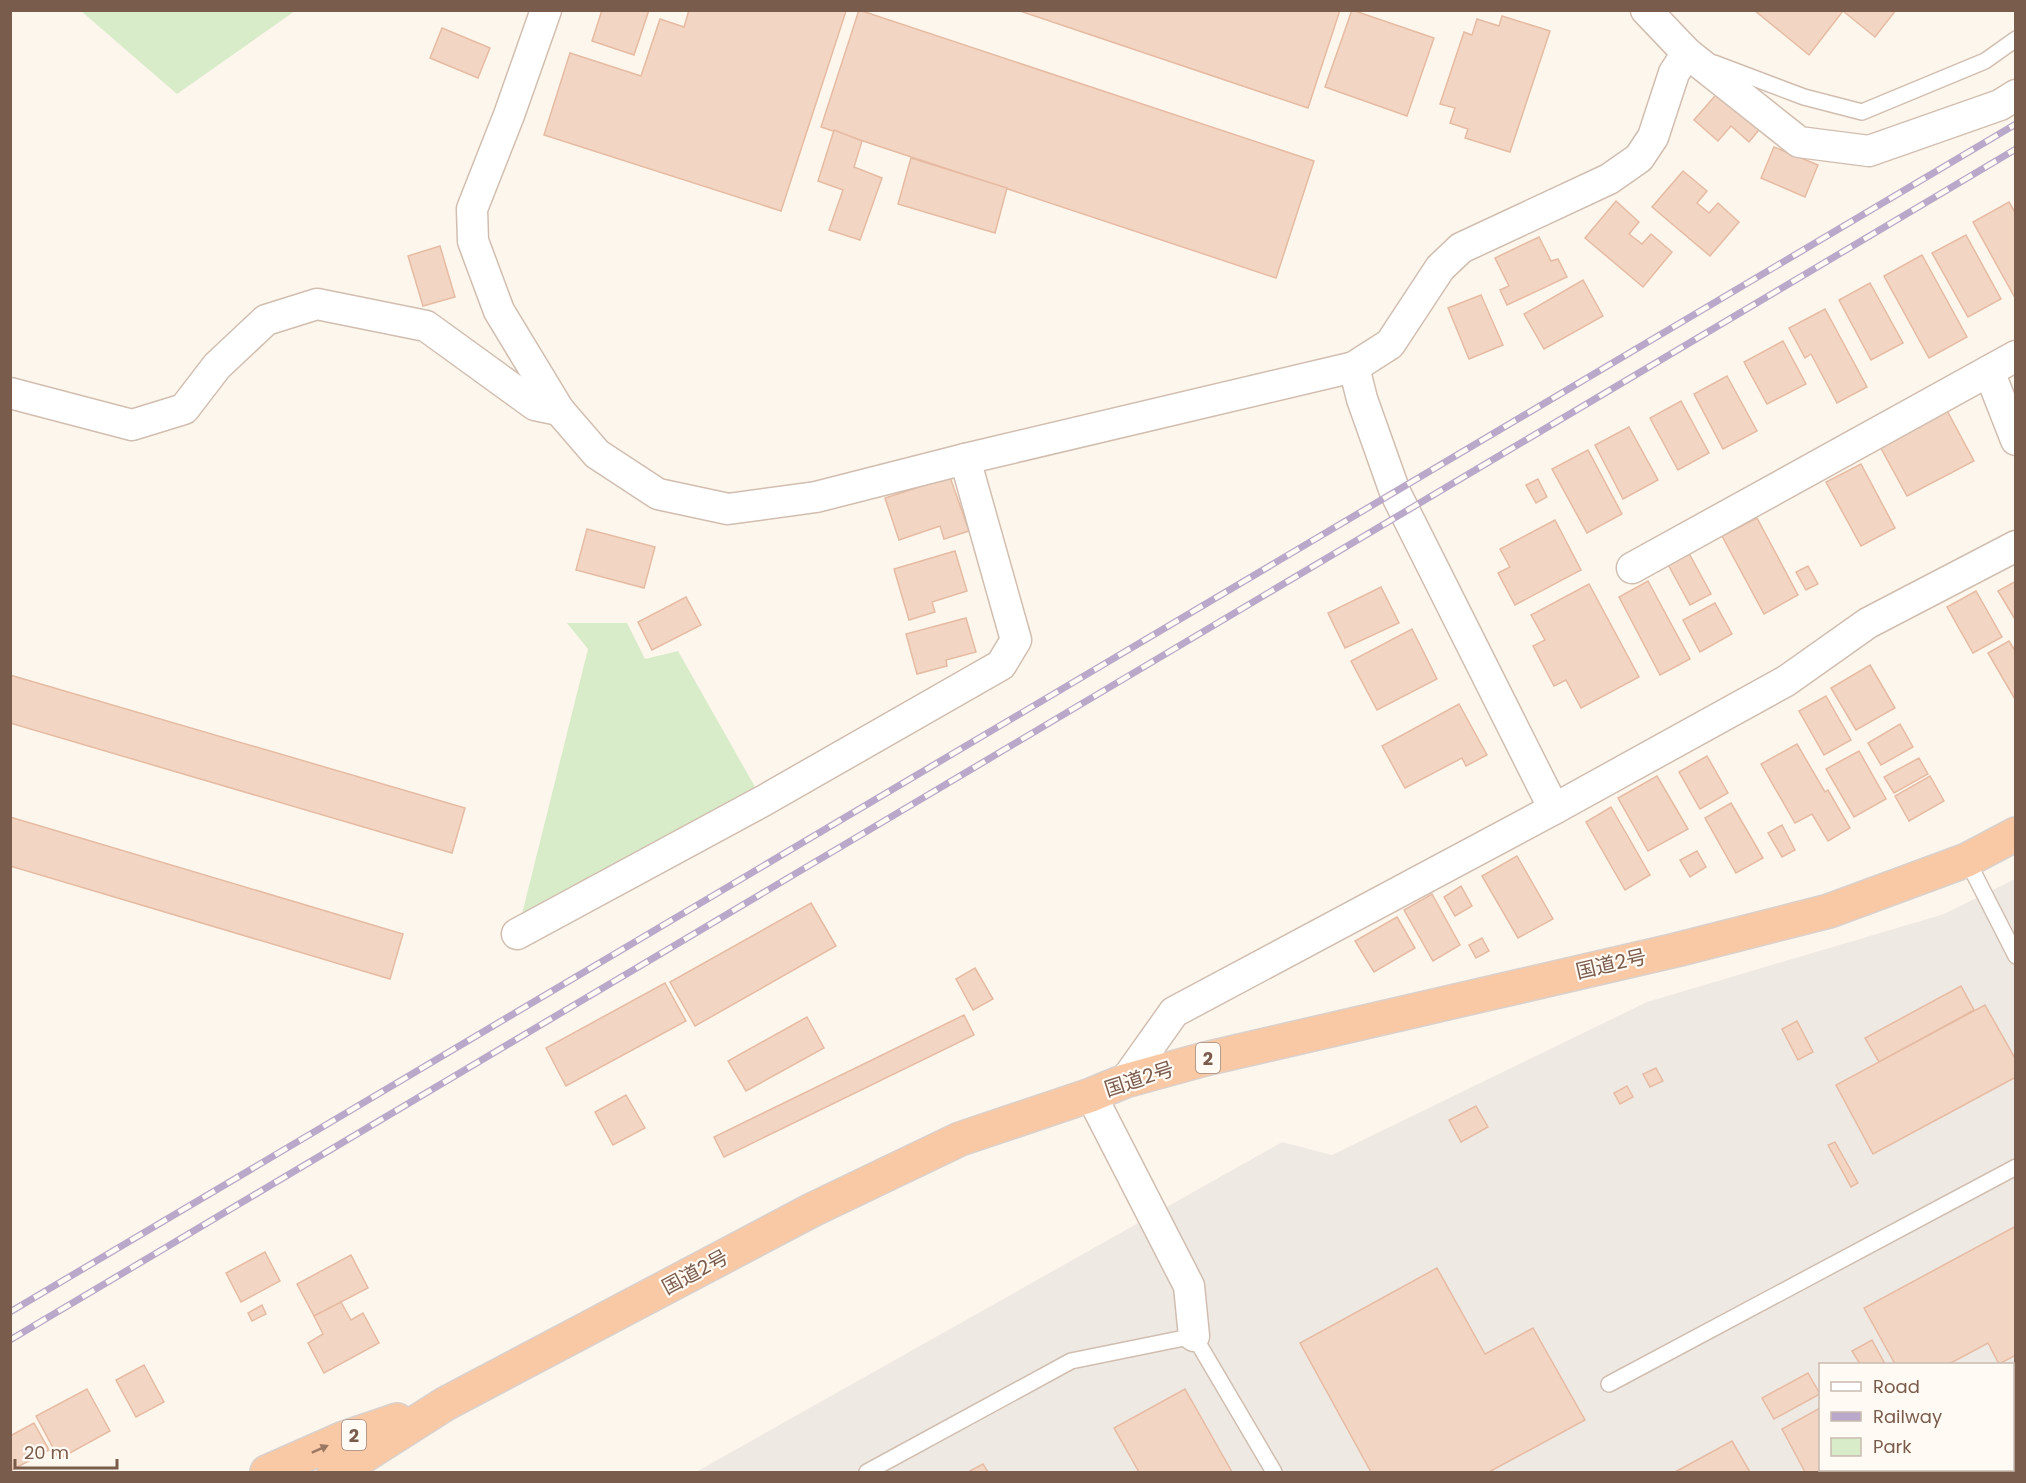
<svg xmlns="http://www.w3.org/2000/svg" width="2026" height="1483" font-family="Poppins,'Noto Sans JP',sans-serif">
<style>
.industrial{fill:#efe9e4;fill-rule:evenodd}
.green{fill:#d8ecc9}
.building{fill:#f3d5c3;stroke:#e6bba3;stroke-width:1.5}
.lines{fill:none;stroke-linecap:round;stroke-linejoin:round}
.service-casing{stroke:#d1beb0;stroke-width:18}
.minor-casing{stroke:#d1beb0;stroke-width:33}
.trunk-casing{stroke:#dad1cd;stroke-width:36}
.service{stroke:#fff;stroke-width:15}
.minor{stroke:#fff;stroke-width:30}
.trunk{stroke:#f9c8a4;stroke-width:33}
.rail-casing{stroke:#b9a8c9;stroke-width:7}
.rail{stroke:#fffaf3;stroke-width:4.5;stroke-dasharray:14;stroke-linecap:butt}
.oneway{fill:#9a7763}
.labels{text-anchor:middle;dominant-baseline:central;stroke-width:4.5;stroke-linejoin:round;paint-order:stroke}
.shield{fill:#fffaf3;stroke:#a28b7f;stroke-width:1.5}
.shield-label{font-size:18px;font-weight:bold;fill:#7a5c4d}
.street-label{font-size:20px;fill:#7a5c4d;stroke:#fffaf3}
</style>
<rect width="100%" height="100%" fill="#fdf6ec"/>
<path class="industrial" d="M2015,879V1472H696L1282,1142L1332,1155L1647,1002L1944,914ZM1820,1364H2012V1470H1820Z"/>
<g class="green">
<polygon points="81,11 295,11 177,94"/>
<polygon points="567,623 627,623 645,659 678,651 763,801 517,934 588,649"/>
</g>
<g class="building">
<polygon points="602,10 649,10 634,55 592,41"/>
<polygon points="689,10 846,11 781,211 544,135 570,53 641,76 660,19 684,27"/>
<polygon points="859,10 1314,161 1276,278 821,127"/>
<polygon points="1017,10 1340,10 1308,108"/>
<polygon points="1352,10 1434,38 1407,116 1325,87"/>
<polygon points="1754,10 1896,10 1875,37 1843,11 1809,55"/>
<polygon points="1502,16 1550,31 1510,152 1465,138 1468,129 1450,123 1455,108 1440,104 1464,32 1472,35 1477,19 1499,26"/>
<polygon points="442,28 490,48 478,78 430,58"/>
<polygon points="1721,89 1763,125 1749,142 1731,126 1718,141 1694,120"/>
<polygon points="834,130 862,141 854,167 882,178 860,240 829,230 843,190 818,181"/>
<polygon points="1774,147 1818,165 1805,197 1761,178"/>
<polygon points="911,158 1007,188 995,233 898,204"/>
<polygon points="1683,171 1707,191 1697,203 1709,213 1718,203 1739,222 1710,256 1652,207"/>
<polygon points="1616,201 1639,222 1629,234 1642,244 1651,234 1672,252 1643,287 1585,238"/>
<polygon points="2009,202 2016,214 2015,298 1973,222"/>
<polygon points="1966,235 2001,299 1968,317 1932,253"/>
<polygon points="1539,237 1551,261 1558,259 1567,277 1507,305 1500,290 1509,286 1495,258"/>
<polygon points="440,246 455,297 423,306 408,256"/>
<polygon points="1922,255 1967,337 1929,358 1884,276"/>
<polygon points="1583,280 1603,316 1544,349 1524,314"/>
<polygon points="1870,283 1903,343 1871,360 1839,300"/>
<polygon points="1481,295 1503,345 1469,359 1448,308"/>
<polygon points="1825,309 1867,387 1837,403 1811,354 1805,358 1789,328"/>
<polygon points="1783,341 1806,384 1767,404 1744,362"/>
<polygon points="1727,376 1757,431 1723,449 1694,394"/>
<polygon points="1681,401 1709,453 1678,470 1650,418"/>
<polygon points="1944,405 1974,461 1907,496 1877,441"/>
<polygon points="1629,427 1658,480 1623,499 1595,445"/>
<polygon points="1588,450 1622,514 1587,533 1552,469"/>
<polygon points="1861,464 1895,528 1861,546 1826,482"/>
<polygon points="950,477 969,531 944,539 940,526 899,540 885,498"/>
<polygon points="1538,479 1547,497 1536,503 1526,485"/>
<polygon points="1757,518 1798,595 1764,614 1722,536"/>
<polygon points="1555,520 1581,570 1515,605 1498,573 1510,567 1500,549"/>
<polygon points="587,529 655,547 644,588 576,570"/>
<polygon points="1685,546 1711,594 1690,605 1664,557"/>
<polygon points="955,551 967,591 932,602 935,612 909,620 894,569"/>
<polygon points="1808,566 1818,584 1806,590 1796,572"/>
<polygon points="1648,581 1690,659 1660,675 1619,597"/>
<polygon points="2016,581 2016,621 1998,591"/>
<polygon points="1589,584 1639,677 1581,708 1566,680 1554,686 1533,646 1545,640 1531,615"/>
<polygon points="1381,587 1399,623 1345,648 1328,613"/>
<polygon points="1976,591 2002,637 1973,653 1947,607"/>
<polygon points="686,597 701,625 652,650 638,622"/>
<polygon points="1715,603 1732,634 1700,652 1683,620"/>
<polygon points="966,618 976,652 946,660 947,666 917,674 906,634"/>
<polygon points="1412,629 1437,679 1377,710 1351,661"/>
<polygon points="2009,641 2016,652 2016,701 1988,653"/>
<polygon points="1870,665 1895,708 1856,730 1831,688"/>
<polygon points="10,675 465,808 452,853 10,723"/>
<polygon points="1826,696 1851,740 1824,755 1799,711"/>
<polygon points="1459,704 1487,755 1466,766 1462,758 1405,788 1382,746"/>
<polygon points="1900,724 1913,747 1881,765 1868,743"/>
<polygon points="1797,744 1825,792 1828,790 1850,828 1828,841 1812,814 1795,823 1761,764"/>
<polygon points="1859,751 1886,799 1854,817 1826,769"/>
<polygon points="1707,756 1728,793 1700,809 1679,772"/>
<polygon points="1919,758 1928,774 1894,793 1884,777"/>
<polygon points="1657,776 1688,829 1648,851 1618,798"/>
<polygon points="1930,776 1944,801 1909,821 1895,796"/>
<polygon points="1731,803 1763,858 1736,873 1705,818"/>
<polygon points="1611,807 1650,875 1625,890 1586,822"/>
<polygon points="10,817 403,934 390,979 10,866"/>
<polygon points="1782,825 1795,850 1782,857 1768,833"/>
<polygon points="1697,851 1706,867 1690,877 1680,860"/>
<polygon points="1517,856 1553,919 1518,938 1482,876"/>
<polygon points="1461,886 1472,906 1455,916 1444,897"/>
<polygon points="1432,894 1460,945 1433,961 1404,910"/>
<polygon points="811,903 836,946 695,1026 670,982"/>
<polygon points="1397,917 1415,948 1374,972 1355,941"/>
<polygon points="1482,938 1489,951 1476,958 1469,945"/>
<polygon points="975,968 993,999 973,1010 956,979"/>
<polygon points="665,983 686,1021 566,1086 546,1048"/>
<polygon points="1961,986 1974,1010 1879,1062 1865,1038"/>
<polygon points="1985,1005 2016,1060 2016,1077 1873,1154 1836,1085"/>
<polygon points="964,1015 974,1035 724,1157 714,1137"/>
<polygon points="807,1017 824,1048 746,1091 728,1061"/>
<polygon points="1797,1021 1813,1052 1798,1060 1782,1029"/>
<polygon points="1656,1068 1663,1081 1650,1087 1643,1074"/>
<polygon points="1627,1086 1633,1097 1620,1104 1614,1093"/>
<polygon points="626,1095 645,1128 613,1145 595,1112"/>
<polygon points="1476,1106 1488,1127 1461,1142 1449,1120"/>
<polygon points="1835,1142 1858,1183 1851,1187 1828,1145"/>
<polygon points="2016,1226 2016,1355 1999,1364 1988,1343 1949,1364 1895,1364 1864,1308"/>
<polygon points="265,1252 280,1281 241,1302 226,1273"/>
<polygon points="351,1255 368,1288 314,1316 297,1284"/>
<polygon points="1437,1268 1485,1354 1533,1328 1585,1420 1489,1472 1371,1472 1300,1343"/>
<polygon points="341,1302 351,1320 363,1313 379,1343 324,1373 308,1343 323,1334 314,1316"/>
<polygon points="262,1305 266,1314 252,1321 248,1313"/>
<polygon points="1872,1340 1885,1364 1860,1364 1852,1351"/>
<polygon points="144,1365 164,1402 136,1417 116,1380"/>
<polygon points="1808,1373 1820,1394 1774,1419 1762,1398"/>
<polygon points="87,1389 110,1431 59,1459 36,1416"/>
<polygon points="1185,1389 1232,1472 1139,1472 1114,1428"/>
<polygon points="1820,1408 1820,1470 1833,1470 1827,1472 1805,1472 1782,1429"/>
<polygon points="34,1423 49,1450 12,1470 10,1436"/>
<polygon points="1732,1441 1750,1472 1675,1472"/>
<polygon points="983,1464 988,1472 968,1472"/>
</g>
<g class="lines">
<defs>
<g id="service">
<polyline points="1714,63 1804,97 1862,112 1985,61 2016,39"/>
<polyline points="1967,860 2016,956"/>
<polyline points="1609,1384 2016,1167"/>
<polyline points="867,1472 1071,1361 1194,1336 1274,1472"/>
</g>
<g id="minor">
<polyline points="546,10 509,115 472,209 473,241 499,311 559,410 597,454 658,494 728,509 816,497 965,459 1354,367 1390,344 1440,268 1461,248 1609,179 1639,158 1653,137 1674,73 1687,53"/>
<polyline points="1646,10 1687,53 1799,142 1869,151 2000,105 2016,95"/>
<polyline points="1354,367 1362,399 1395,492 1554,809"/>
<polyline points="1989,371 2016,440"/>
<polyline points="10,393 132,425 184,409 217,366 266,320 317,304 426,326 535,405 559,410"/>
<polyline points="1632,568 2016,356"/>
<polyline points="517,934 763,801 1001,665 1016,640 965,459"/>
<polyline points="1125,1081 1174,1012 1554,809 1786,681 1868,623 2016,546"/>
<polyline points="1091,1095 1189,1286 1194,1336"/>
</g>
<g id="trunk">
<polyline points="267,1472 344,1438 397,1420"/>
<polyline points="334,1472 354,1462 445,1404 812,1210 960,1139 1091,1095 1125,1081 1205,1059 1676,950 1829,911 1967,860 2016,834"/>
</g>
</defs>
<use href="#service" class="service-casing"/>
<use href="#minor" class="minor-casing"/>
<use href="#trunk" class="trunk-casing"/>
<use href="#service" class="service"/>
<use href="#minor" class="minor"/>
<use href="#trunk" class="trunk"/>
<defs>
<g id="rail">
<polyline points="10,1312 2016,124"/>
<polyline points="10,1340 2016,149"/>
</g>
</defs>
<use href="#rail" class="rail-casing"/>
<use href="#rail" class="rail"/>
</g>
<defs><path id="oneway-solid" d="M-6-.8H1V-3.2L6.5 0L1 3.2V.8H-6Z" transform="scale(1.5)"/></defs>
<use class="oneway" href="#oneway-solid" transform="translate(320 1449) rotate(-24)"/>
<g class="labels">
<g class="shield">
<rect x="1196" y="1043" width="24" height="30" rx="4.5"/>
<rect x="342" y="1420" width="24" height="30" rx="4.5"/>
</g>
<g class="shield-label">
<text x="1208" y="1058">2</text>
<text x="354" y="1435">2</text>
</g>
<g class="street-label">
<text transform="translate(1611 964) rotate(-13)">国道2号</text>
<text transform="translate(1139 1079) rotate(-18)">国道2号</text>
<text transform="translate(695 1272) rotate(-28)">国道2号</text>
</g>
</g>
<rect width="2026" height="1483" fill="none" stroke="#7a5c4d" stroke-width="24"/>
<rect x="1819" y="1363" width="195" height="108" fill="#fffaf3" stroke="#cabbb1" stroke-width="1.5"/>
<rect x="1831" y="1382" width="30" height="9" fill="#ffffff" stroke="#cabbb1" stroke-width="1.5"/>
<text x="1873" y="1393" font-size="18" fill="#7a5c4d">Road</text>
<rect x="1831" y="1412" width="30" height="9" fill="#b9a8c9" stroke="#cabbb1" stroke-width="1.5"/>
<text x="1873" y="1423" font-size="18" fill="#7a5c4d">Railway</text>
<rect x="1831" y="1438" width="30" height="18" fill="#d8ecc9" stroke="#cabbb1" stroke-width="1.5"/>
<text x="1873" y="1453" font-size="18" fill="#7a5c4d">Park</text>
<path d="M15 1459v9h102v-9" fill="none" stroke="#7a5c4d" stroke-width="3"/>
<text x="24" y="1459" font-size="18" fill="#7a5c4d" stroke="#fffaf3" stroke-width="4.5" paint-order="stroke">20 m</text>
</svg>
